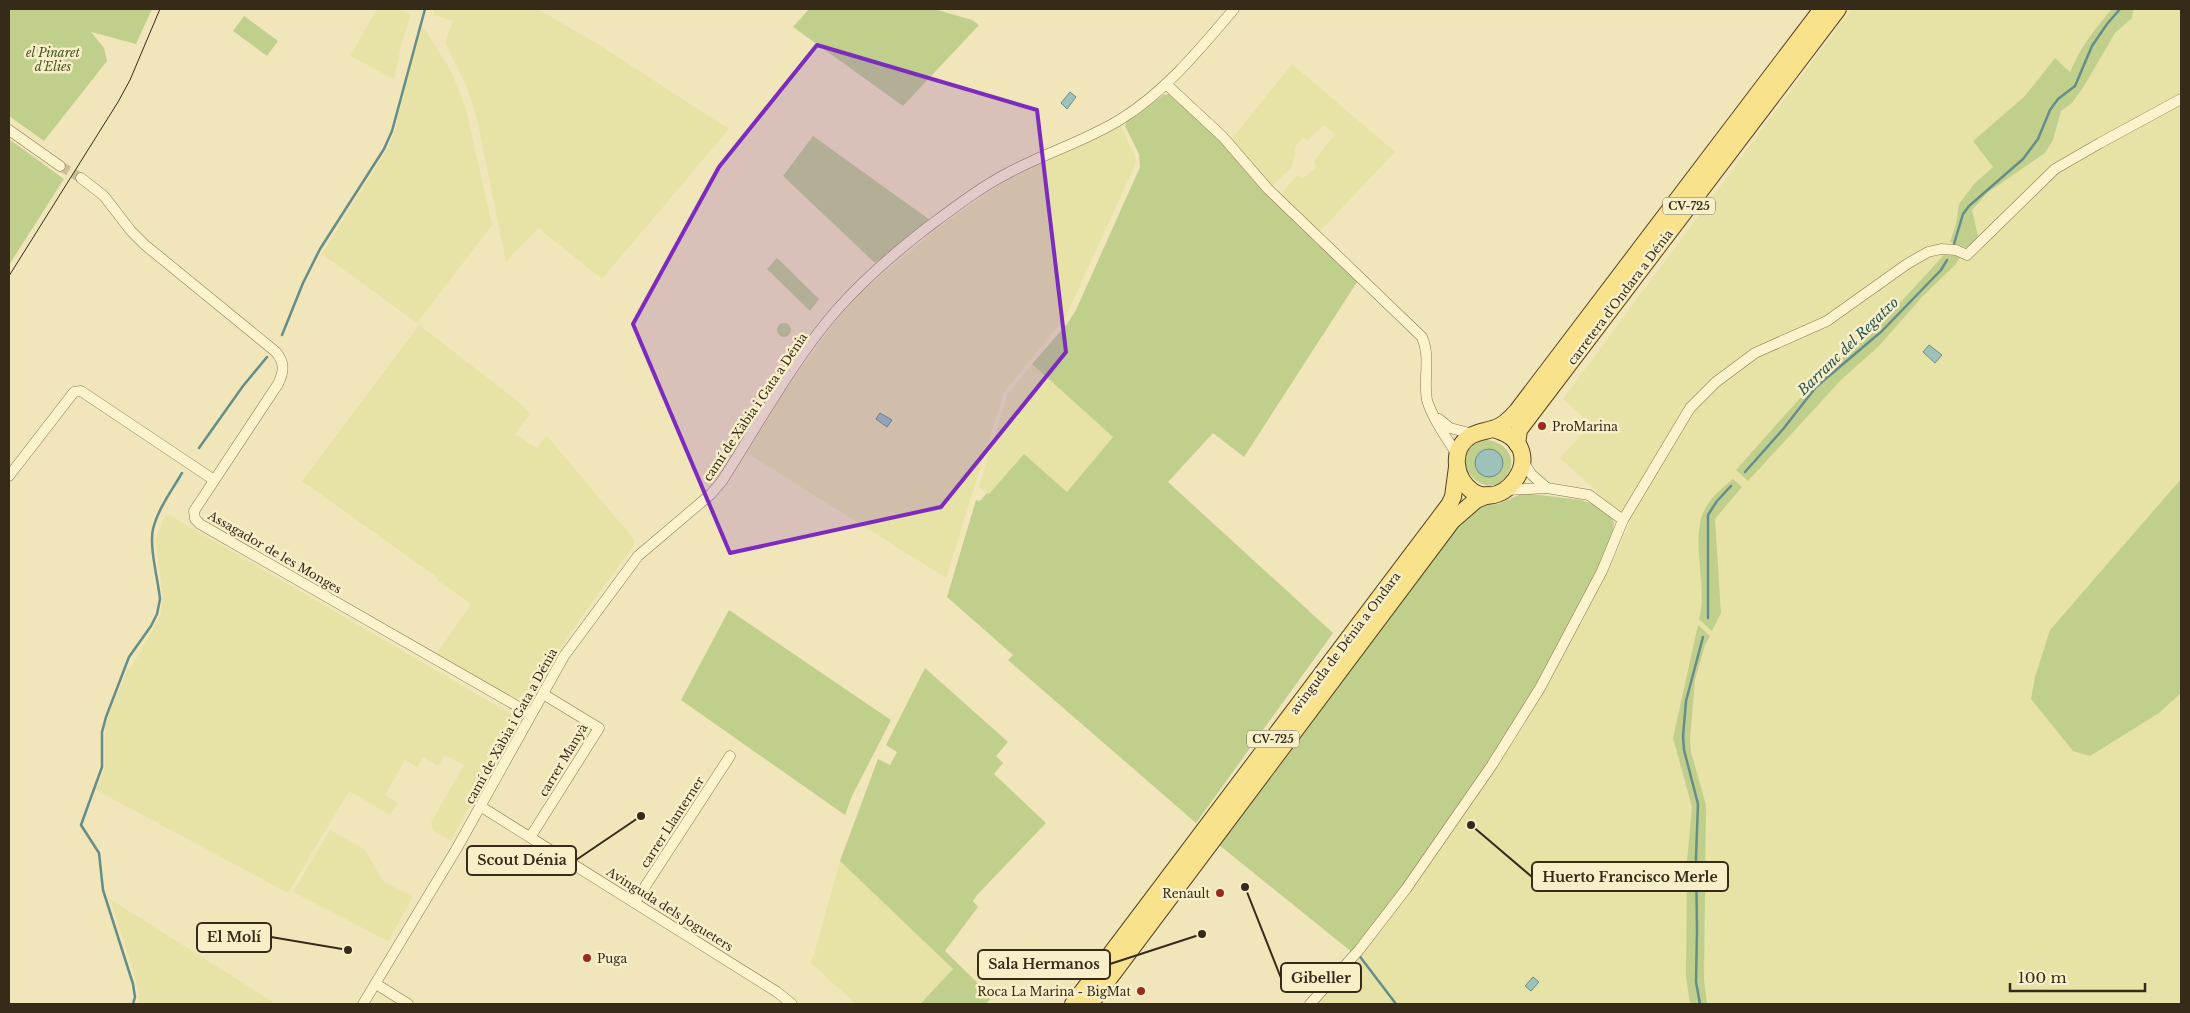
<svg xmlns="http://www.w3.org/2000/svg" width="2190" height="1013" font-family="'Libre Baskerville',serif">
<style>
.farmland{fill:#e7e3a6}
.green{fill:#c1cf8d;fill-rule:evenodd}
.water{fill:#9ec1ba;stroke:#668e88}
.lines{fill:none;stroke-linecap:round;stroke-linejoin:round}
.stream{stroke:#668e88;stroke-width:2.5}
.street-tunnel{stroke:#ccc099;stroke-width:10;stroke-dasharray:10 5;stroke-linecap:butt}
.street-casing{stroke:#887553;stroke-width:11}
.primary-casing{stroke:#554228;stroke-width:18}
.street{stroke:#fcf2cc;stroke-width:10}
.primary{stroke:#f9e28c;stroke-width:16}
.tram{stroke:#362a19;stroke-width:1}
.marked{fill:#7b2cbf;fill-opacity:0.2;stroke:#7b2cbf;stroke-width:4;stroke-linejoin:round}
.poi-dot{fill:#9c2a1e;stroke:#f8efc9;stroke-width:2}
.labels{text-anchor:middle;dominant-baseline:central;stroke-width:5;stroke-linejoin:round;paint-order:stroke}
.shield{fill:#f8efc9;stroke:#70654e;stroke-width:1}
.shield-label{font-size:11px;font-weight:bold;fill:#362a19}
.park-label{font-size:12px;font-style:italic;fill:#41541e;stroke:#f8efc9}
.street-label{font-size:12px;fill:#362a19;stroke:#f8efc9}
.poi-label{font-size:12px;fill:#362a19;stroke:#f8efc9;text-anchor:start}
.water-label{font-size:14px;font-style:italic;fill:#275557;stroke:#f8efc9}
.leader{fill:none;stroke:#362a19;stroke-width:2}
.callout-dot{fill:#362a19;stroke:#f8efc9;stroke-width:2}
.callout{fill:#f8efc9;stroke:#362a19;stroke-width:2}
.callout-label{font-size:14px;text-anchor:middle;font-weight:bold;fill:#362a19}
</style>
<rect width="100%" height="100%" fill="#f1e6b9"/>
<g class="farmland">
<polygon points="377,9 399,9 411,15 402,42 394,79 350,56"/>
<polygon points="434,9 538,9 604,48 729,129 602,279 538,228 506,262 477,119 467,87 445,43 453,21 434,15"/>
<polygon points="1851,9 2181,9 2181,1004 1313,1004 1451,831 1489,778 1536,704 1615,556 1630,522 1560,458 1591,424 1563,399"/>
<polygon points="420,22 451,71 466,109 492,225 417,323 322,254 389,146 395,130"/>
<polygon points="1292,64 1395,152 1318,233 1281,198 1283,192 1297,175 1303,178 1316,167 1314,161 1335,134 1324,125 1307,141 1303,137 1296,146 1292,167 1273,185 1267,185 1231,140"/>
<polygon points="1116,126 1121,126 1136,159 1135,165 1065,318 1004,392 946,578 747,453 785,390 842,313 862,291 946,222 1010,178"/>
<polygon points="419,325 519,402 530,414 515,434 537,448 546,435 634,539 634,546 583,615 528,696 515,698 437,653 471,604 437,580 438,578 302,481"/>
<polygon points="1032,364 1113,437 1067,493 989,494 979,487 1008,393"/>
<polygon points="166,513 518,718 451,841 433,830 431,822 464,765 445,755 438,766 423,757 417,767 405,760 385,795 398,803 390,815 349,791 288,893 96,790 105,768 105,724 127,670 132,666 161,614 163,596 155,540"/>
<polygon points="330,830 364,849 383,881 413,897 388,941 293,892"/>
<polygon points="840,861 953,969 919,1004 856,1004 810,962 814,955"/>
<polygon points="110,899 276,1004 138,1004 139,995 134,973"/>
</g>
<g class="green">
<polygon points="9,9 152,9 136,44 91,32 104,48 107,61 44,141 9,116"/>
<polygon points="809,9 934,9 972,20 979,25 903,106 793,27"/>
<path d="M2112,9H2133L2132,18L2115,33L2084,86L2072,103L2061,111L2053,140L2045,153L1987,193L1972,210L1978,236L1967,248L1950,242L1956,224L1959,204L1974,184L1993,167L1973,141L2025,96L2055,58L2070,72C2081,47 2094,29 2112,9Z"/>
<polygon points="244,16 278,41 267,56 233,31"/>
<path d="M1168,94C1206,116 1233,160 1264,191C1294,222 1327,250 1359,279L1244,457L1213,433L1168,482L1333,633L1196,823L1008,660L1013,655L947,597L976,500L980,501L987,493L989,494L1024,454L1067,492L1113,437L1032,364L1067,324L1076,310L1140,167L1139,154L1125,126L1127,121L1163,95Z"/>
<polygon points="813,136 930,220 875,263 783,176"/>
<polygon points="9,139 64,179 9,265"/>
<polygon points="1944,255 1961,256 1955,265 1923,296 1879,346 1841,380 1748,481 1736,470 1826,369 1873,332"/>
<polygon points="777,258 819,299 810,311 767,269"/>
<circle cx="784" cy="330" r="7"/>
<path d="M1486,440C1504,441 1518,457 1508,474C1486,510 1438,452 1486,440ZM1484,450H1493L1500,454L1497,475L1485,477L1475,468L1477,455Z"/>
<path d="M1733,479L1742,487L1715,519L1721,613L1712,631L1699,619C1709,586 1687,533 1708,504C1714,494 1724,487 1733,479Z"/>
<polygon points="2181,479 2181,693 2159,713 2090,756 2073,751 2031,699 2035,677 2050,630"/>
<polygon points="1523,493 1581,500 1595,505 1610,515 1614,523 1613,531 1601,565 1539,686 1445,828 1353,953 1219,845 1462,520 1483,505 1499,504"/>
<polygon points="729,610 891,720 852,796 845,815 681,700"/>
<polygon points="1698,625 1710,636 1705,645 1695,680 1690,739 1691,752 1706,805 1704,980 1707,1004 1690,1004 1686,977 1687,861 1692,807 1673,738"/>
<polygon points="925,668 1008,742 996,756 1003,763 994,774 1046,823 977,895 973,901 978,907 945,951 992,997 986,1004 920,1004 953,969 840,861 878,759 890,765 897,752 886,745"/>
</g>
<g class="water">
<polygon points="1070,92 1076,97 1067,109 1061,103"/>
<polygon points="1929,345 1942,355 1935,363 1923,352"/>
<polygon points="880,413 892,420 887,427 876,419"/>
<circle cx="1489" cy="463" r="14"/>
<polygon points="1533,977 1539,982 1531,991 1525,986"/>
</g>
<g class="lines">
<g class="stream">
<polyline points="1954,244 1963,214 1969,206 2023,159 2038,139 2050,110 2058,99 2075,86 2092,46 2107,24 2120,9"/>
<polyline points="282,335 303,283 320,249 384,149 392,131 425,9"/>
<polyline points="199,448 243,386 267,357"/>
<polyline points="1745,472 1784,428 1816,387 1882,331 1941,270 1947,260"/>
<polyline points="1708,618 1708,515 1717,501 1731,486"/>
<polyline points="1358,954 1396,1004"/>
<path d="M133,1004L135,997L133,984L103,890L99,853L81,825L102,767V732L106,717L129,657L151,626L157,614L160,599C158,579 149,547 153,529C158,509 172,490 182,473"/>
<polyline points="1700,1004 1696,982 1697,930 1696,857 1698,804 1684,750 1683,736 1686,701 1703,637"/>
</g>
<polyline class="street-tunnel" points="60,166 81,178"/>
<defs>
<g id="street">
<path d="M1166,84L1223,137L1268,189L1422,337C1431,358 1423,378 1427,400C1432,418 1447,438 1457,455"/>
<polyline points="9,130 60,166"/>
<path d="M81,178L104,196L131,231L145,245L276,352C285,363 284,372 278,384L194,511L195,519L200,524L531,714"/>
<polyline points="1439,419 1450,428 1473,434"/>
<polyline points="1522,460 1532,475 1547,488"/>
<polyline points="9,476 74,392 81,391 214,480"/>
<polyline points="1506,490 1547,488 1589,495 1623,520"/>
<polyline points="480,806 777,992 792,1004"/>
<polyline points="531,836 599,728 543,694"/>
<polyline points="635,902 730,756"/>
<polyline points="376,984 408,1004"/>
<path d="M363,1004L457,848L564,656L638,556L711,494L722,481C758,425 792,362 835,312C862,281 892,255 924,230C951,210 979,188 1008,173C1045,153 1086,141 1121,119C1166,91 1200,49 1234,9"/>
<polyline points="1310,1004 1359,950 1406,889 1492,765 1540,688 1602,571 1623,520 1690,408 1716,382 1755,353 1827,321 1907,264 1928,252 1941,249 1956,250 1967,255 2055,169 2100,143 2181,99"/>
</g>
<g id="primary">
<path d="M1493,429C1561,447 1494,530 1462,480C1456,470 1455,457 1460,447C1468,433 1479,433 1492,429C1502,427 1511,418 1517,411L1822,9"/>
<polyline points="1517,444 1519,430 1525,422 1838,9"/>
<polyline points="1073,1004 1449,505 1453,497 1457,467"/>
<polyline points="1090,1004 1452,521 1476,500 1488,495"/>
</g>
</defs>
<use href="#street" class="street-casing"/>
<use href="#primary" class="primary-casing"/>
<use href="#street" class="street"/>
<use href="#primary" class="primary"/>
<polyline class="tram" points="9,276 118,102 130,80 160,9"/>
</g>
<path class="marked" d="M817,45L1037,110L1066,352L941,507L730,553L633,324L719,167Z"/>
<g class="poi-dot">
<circle cx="1542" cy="426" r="5"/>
<circle cx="1220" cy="893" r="5"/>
<circle cx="587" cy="958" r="5"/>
<circle cx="1141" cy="991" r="5"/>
</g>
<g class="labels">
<g class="shield">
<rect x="1663" y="197.5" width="52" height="17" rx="4"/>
<rect x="1247" y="730.5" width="52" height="17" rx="4"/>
</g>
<g class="shield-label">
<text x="1689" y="206">CV-725</text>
<text x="1273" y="739">CV-725</text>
</g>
<g class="park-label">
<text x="53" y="52">el Pinaret<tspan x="53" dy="14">d'Elies</tspan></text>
</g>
<g class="street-label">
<text transform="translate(1620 297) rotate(-53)">carretera d'Ondara a Dénia</text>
<text transform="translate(755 407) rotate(-56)">camí de Xàbia i Gata a Dénia</text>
<text transform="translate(275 552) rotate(30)">Assagador de les Monges</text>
<text transform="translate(1345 643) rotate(-53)">avinguda de Dénia a Ondara</text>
<text transform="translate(511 726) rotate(-61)">camí de Xàbia i Gata a Dénia</text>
<text transform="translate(563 760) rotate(-59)">carrer Manyà</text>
<text transform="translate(672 822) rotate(-57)">carrer Llanterner</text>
<text transform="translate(670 909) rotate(32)">Avinguda dels Jogueters</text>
</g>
<g class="poi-label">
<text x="1552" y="426">ProMarina</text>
<text x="1210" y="893" text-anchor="end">Renault</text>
<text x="597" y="958">Puga</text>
<text x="1131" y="991" text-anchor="end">Roca La Marina - BigMat</text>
</g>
<g class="water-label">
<text transform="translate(1848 346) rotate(-44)">Barranc del Regatxo</text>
</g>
</g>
<path class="leader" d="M641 816L576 860M1471 825L1532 877M348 950L271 937M1202 934L1110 964M1245 887L1281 978"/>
<g class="callout-dot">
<circle cx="641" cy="816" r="5"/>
<circle cx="1471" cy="825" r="5"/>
<circle cx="348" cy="950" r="5"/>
<circle cx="1202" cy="934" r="5"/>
<circle cx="1245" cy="887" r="5"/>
</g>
<g class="callout">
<rect x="467" y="846" width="109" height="29" rx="5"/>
<rect x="1532" y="862" width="196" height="29" rx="5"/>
<rect x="197" y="923" width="74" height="29" rx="5"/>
<rect x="978" y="950" width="132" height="29" rx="5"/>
<rect x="1281" y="963" width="80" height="29" rx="5"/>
</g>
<g class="callout-label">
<text x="522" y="865">Scout Dénia</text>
<text x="1630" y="882">Huerto Francisco Merle</text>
<text x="234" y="942">El Molí</text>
<text x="1044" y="969">Sala Hermanos</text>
<text x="1321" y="983">Gibeller</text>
</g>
<rect width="2190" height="1013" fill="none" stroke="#362a19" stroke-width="20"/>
<path d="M2010 983v8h135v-8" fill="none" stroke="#362a19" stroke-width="2.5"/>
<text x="2018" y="983" font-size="15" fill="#362a19" stroke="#f8efc9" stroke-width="4" paint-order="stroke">100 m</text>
</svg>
